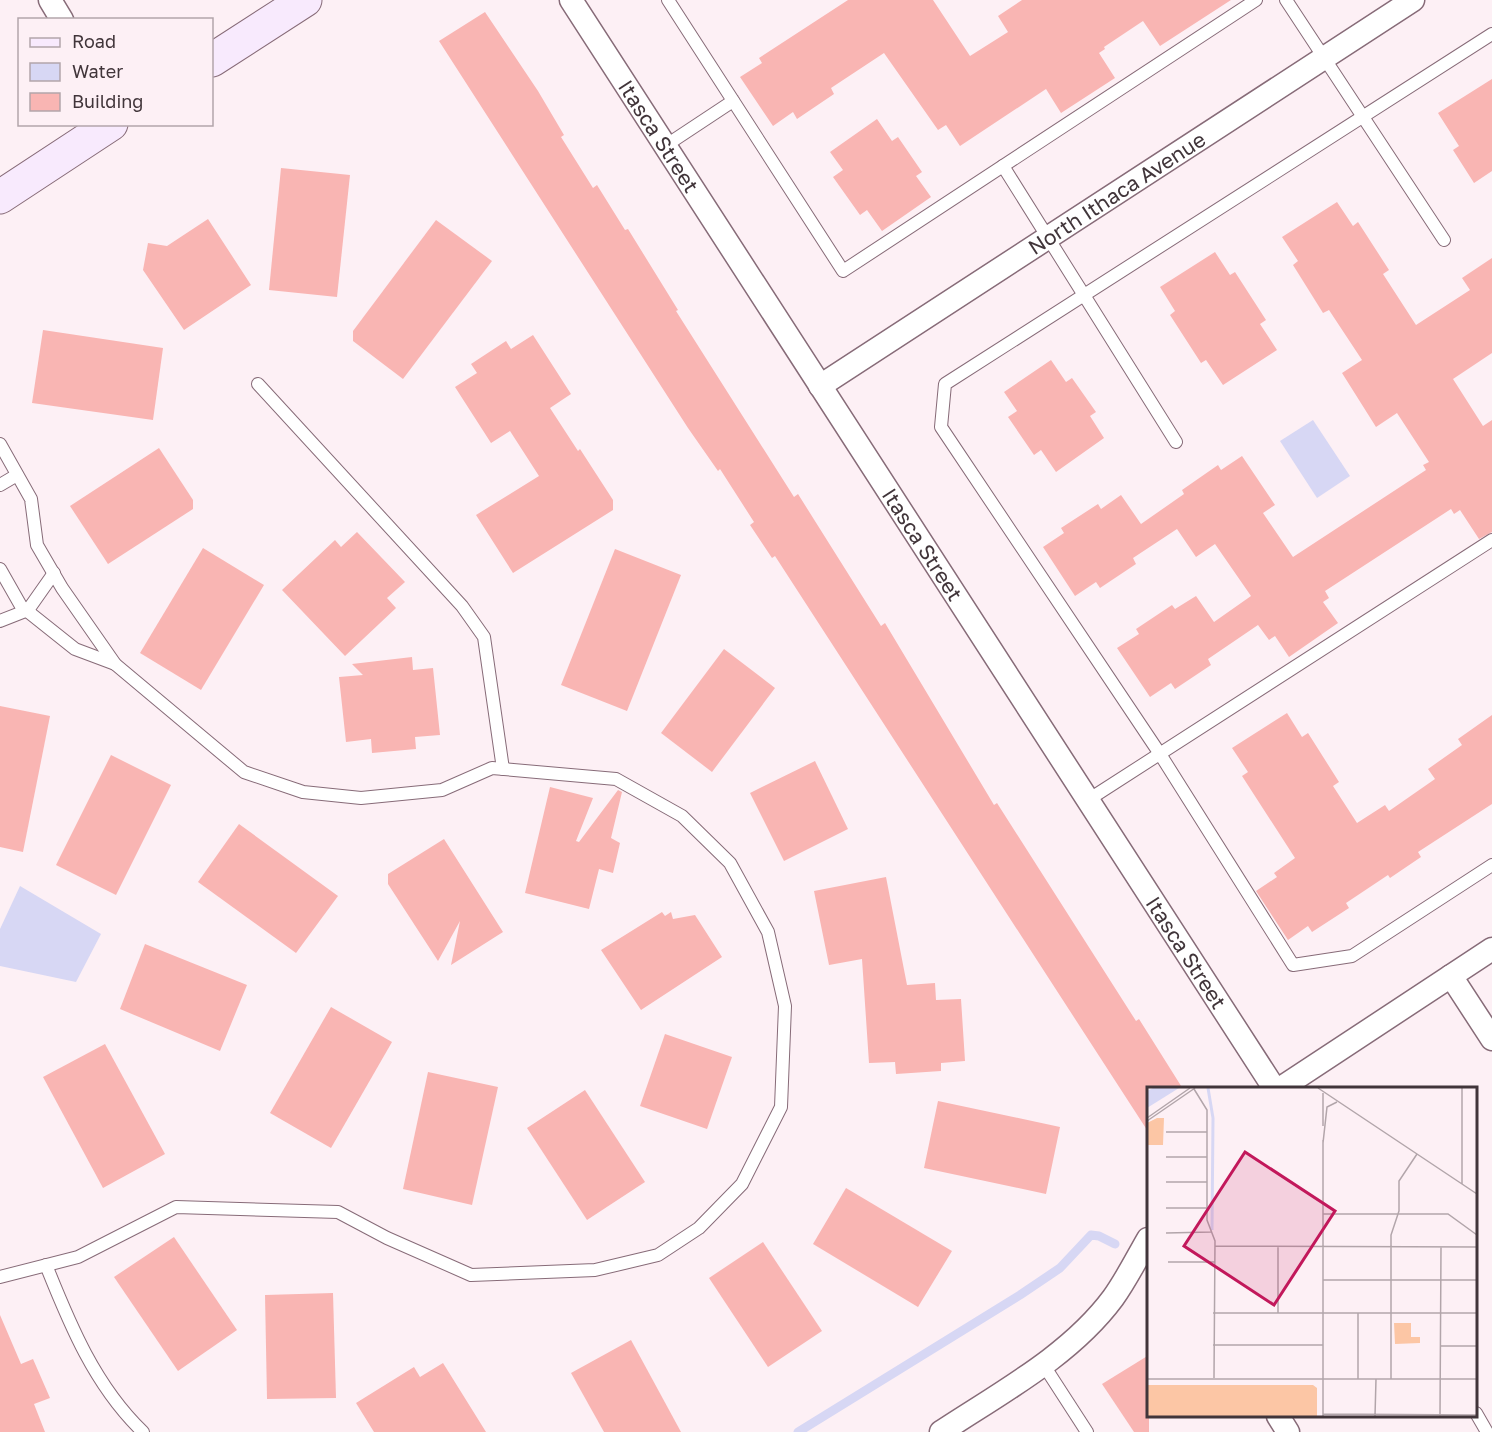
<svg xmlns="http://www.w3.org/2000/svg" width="1492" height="1432" font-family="'Golos Text',sans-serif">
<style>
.water{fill:#d7d7f4}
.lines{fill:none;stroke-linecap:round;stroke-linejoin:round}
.stream{stroke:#d7d7f4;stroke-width:9}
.building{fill:#f9b5b3}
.service-casing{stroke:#876b78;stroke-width:14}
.minor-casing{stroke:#876b78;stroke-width:25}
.secondary-casing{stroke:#876b78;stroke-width:35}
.service{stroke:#fff;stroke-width:12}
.minor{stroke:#fff;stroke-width:22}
.secondary{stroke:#f8eafd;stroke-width:33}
.labels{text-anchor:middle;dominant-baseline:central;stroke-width:4.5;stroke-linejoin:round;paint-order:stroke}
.street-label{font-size:21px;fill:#41353a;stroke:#fdf0f5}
.inset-river{fill:none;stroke:#d7d7f4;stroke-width:3}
.inset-road{fill:none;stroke:#b2a5aa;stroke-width:1.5}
.view{fill:#c2185b;fill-opacity:0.15;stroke:#c2185b;stroke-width:3}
.inset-edge{fill:none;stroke:#41353a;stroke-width:3}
</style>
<rect width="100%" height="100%" fill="#fdf0f5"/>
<g class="water">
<polygon points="1313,420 1350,476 1317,498 1280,441"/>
<polygon points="20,886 101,934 76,982 0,966 0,929"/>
</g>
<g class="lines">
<polyline class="stream" points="798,1432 1020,1295 1060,1268 1091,1235 1099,1236 1115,1244"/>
</g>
<g class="building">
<polygon points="848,0 933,0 970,56 1008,32 998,16 1022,0 1231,0 1160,46 1143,21 1104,47 1105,49 1099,53 1115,78 1061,113 1046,89 960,146 946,125 938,130 884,53 831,88 834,94 797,119 793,112 773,126 740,77 762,63 759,58"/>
<polygon points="485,12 538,91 564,135 561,137 593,188 597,185 625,230 628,229 678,310 676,311 794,497 798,494 881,626 885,623 994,805 997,803 1136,1021 1139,1019 1183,1089 1149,1089 1149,1133 775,556 772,558 750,525 754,522 720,469 718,471 688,428 439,41"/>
<polygon points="1492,79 1492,171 1474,183 1453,150 1459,146 1438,113"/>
<polygon points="877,119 892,141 898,137 922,172 916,176 931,197 882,231 867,210 860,215 833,177 843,170 830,152"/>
<polygon points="281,168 350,175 337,297 269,290"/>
<polygon points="1337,202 1353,226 1358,222 1389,270 1383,274 1416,325 1470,290 1462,278 1492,258 1492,353 1453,379 1483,426 1492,420 1492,532 1479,539 1460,510 1454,514 1451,509 1325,591 1329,598 1323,602 1338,623 1289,657 1275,636 1269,640 1258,625 1208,659 1211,665 1175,689 1171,683 1150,697 1117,648 1139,634 1136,629 1172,605 1175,609 1196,596 1214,622 1251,596 1215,544 1196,557 1177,529 1133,558 1136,564 1100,588 1096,582 1075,596 1043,547 1064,533 1061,528 1098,504 1101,509 1121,495 1141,524 1184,494 1182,490 1218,465 1221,470 1242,456 1275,505 1263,513 1293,557 1426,470 1423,465 1429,462 1397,413 1376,427 1342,373 1362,360 1329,310 1323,313 1293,265 1298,261 1282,237"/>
<polygon points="208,219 251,285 184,330 143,270 148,243 167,246"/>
<polygon points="436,220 492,261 403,379 353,341 353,331"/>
<polygon points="1215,252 1230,275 1235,272 1266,320 1260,324 1277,350 1223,385 1206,360 1201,363 1170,315 1175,311 1160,287"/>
<polygon points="43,330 163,348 153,420 32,403"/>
<polygon points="533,335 571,394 550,408 578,451 580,449 613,500 613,510 513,573 476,515 539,476 510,431 491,443 455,387 477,373 471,364 506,341 511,349"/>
<polygon points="1051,360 1066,382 1072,378 1096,412 1090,416 1104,438 1056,472 1041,450 1034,455 1008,417 1017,411 1004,392"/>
<polygon points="159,448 193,500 193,509 108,564 70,506"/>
<polygon points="357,532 405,582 387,598 396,608 345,656 282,590 335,540 341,547"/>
<polygon points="203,548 264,585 201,690 140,653"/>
<polygon points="615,549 681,575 627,711 561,685"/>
<polygon points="724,649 775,688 712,772 661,733"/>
<polygon points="412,657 413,670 433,668 440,735 415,737 416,749 372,753 371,739 346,742 339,677 363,675 352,664"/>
<polygon points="0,706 50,716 23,852 0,847"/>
<polygon points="1287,713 1302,737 1308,733 1339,782 1333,786 1357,823 1385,805 1389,811 1435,779 1428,769 1462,745 1458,739 1492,715 1492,804 1418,852 1421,857 1390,878 1388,875 1346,903 1349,908 1312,932 1308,926 1288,940 1256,891 1277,877 1274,873 1295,858 1242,776 1248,772 1232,748"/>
<polygon points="111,755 171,785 116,895 56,865"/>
<polygon points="815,761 848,829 784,861 750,793"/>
<polygon points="550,787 593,798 576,841 579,842 618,790 622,792 611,838 620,843 613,873 599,869 589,909 525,893"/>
<polygon points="239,824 338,896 296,953 198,882"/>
<polygon points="444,839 503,932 451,965 460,921 438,961 388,884 388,874"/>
<polygon points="886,877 907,985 935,983 936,1000 961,999 965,1061 941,1063 941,1071 896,1074 895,1062 869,1063 862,959 829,965 814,891"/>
<polygon points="662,912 665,916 671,912 673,919 695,915 722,957 641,1010 601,950"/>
<polygon points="145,944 247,985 220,1051 120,1009"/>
<polygon points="331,1007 392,1042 331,1148 270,1113"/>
<polygon points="665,1034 732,1057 707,1129 640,1106"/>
<polygon points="105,1044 165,1154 103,1188 43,1077"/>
<polygon points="428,1072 498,1087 472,1205 403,1189"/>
<polygon points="585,1090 645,1182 587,1220 527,1128"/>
<polygon points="938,1101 1060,1127 1046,1194 924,1168"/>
<polygon points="846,1188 952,1251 918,1307 813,1244"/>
<polygon points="174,1237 237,1330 178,1371 114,1277"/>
<polygon points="763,1242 822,1331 768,1367 709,1278"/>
<polygon points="333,1293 336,1398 267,1399 265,1295"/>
<polygon points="0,1315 21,1364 33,1359 50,1398 34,1404 45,1432 0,1432"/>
<polygon points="631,1340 681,1432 604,1432 571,1373"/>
<polygon points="1149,1355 1149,1432 1134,1432 1102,1384"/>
<polygon points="443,1363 486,1432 374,1432 356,1403 414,1367 420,1377"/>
</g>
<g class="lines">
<defs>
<g id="service">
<polyline points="668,0 843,271 1256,0"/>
<polyline points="1286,0 1444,240"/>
<polyline points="1492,34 945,384 941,427 1160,754 1293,965 1352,956 1492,865"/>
<polyline points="665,146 733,101"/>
<polyline points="1003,166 1176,442"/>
<polyline points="258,384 462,606 484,637 503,769"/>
<polyline points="0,444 31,499 37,545 62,588 115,664 244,772 303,792 361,798 442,790 492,768 616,779 682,816 730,863 768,932 785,1006 781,1107 742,1184 699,1228 658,1255 595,1270 471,1275 387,1238 338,1212 176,1207 78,1257 0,1277"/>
<polyline points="0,485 17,475"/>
<polyline points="0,569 21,606 75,649 115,664"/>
<polyline points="0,621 28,610 54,573"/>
<polyline points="1088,800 1492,540"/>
<path d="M46,1265C70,1325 95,1386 143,1432"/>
<polyline points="1043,1364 1087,1432"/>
<polyline points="1476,1413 1487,1432"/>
</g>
<g id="minor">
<polyline points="50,0 62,20"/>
<path id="s1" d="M571,0L1274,1088"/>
<path id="s2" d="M820,386L1413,0"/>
<polyline points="1451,976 1492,1039"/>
<polyline points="1281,1088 1492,949"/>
<polyline points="1278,1416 1288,1432"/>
<path d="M941,1432C1000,1393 1070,1356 1113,1298C1126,1280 1137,1258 1148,1239"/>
</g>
<g id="secondary">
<polyline points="212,60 305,0"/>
<polyline points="0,197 111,124"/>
</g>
</defs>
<use href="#service" class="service-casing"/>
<use href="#minor" class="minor-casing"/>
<use href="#secondary" class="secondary-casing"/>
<use href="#service" class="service"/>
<use href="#minor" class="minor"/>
<use href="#secondary" class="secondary"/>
</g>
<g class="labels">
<g class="street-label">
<text stroke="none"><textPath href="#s1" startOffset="162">Itasca Street</textPath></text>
<text stroke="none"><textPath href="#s2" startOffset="354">North Ithaca Avenue</textPath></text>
<text stroke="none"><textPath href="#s1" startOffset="648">Itasca Street</textPath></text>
<text stroke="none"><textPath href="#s1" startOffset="1134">Itasca Street</textPath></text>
</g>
</g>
<g transform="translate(1147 1087)">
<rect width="330" height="330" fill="#fdf0f5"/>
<path d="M10,31H17L16,58H0V36ZM247,236H264V250H273V256L248,257ZM0,298H166L170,301V329H0Z" fill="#fcc6a5"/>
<path d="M6,1H32L0,21V4Z" fill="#d7d7f4"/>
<path class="inset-river" d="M61,1L66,31L65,143"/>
<path class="inset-road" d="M171,1L330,107M315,1V97M47,2L60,23V133L68,154L67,291M176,6V39M0,31L43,1M0,34L48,1M19,45H60M176,56L180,20L190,15M19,70H60M19,95H60M19,121H60M176,127H301L330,148M19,146L64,145M68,159L330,160M131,160V226M21,175H68M176,193H330M66,226H330M66,258H176M293,259H330M0,292H176M176,292H330M211,292V226M244,292V148L252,124V94L270,67M176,327L330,328M176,329V53M228,329L229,292M293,329L294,160"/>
<path class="view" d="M98,65L188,124L127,218L37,159Z"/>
<rect width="330" height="330" class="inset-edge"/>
</g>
<rect x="18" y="18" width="195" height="108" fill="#fdf0f5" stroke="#b2a5aa" stroke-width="1.5"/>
<rect x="30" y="38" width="30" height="9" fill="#f8eafd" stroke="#b2a5aa" stroke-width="1.5"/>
<text x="72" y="48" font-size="18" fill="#41353a">Road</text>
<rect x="30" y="63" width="30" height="18" fill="#d7d7f4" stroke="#b2a5aa" stroke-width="1.5"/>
<text x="72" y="78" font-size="18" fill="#41353a">Water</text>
<rect x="30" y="93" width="30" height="18" fill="#f9b5b3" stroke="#b2a5aa" stroke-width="1.5"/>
<text x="72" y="108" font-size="18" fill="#41353a">Building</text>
</svg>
